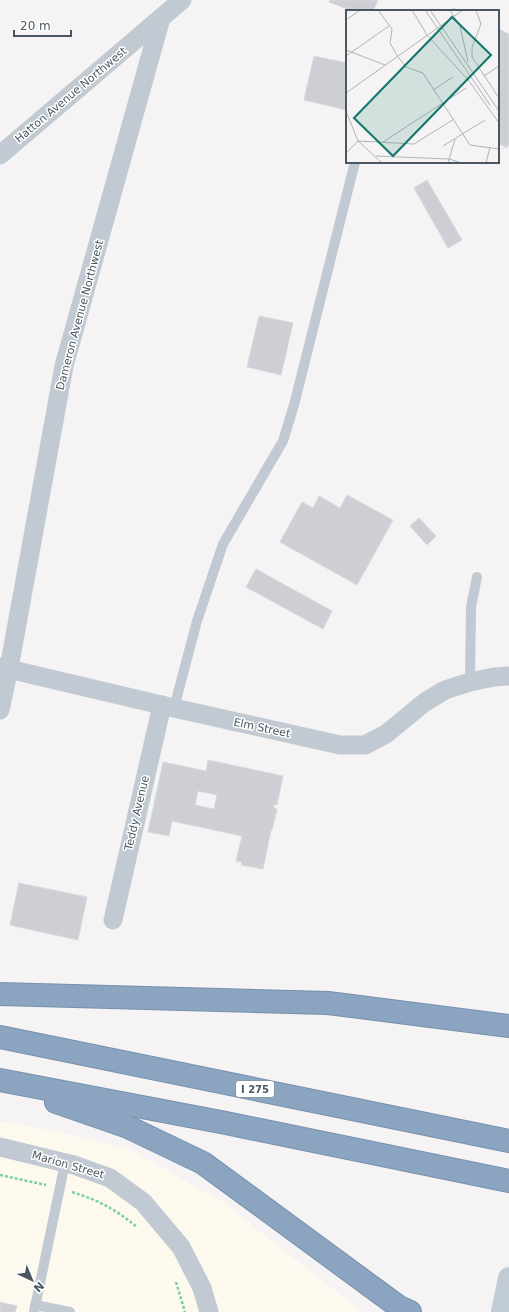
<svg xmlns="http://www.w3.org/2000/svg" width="509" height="1312" font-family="'DejaVu Sans',sans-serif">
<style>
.commercial{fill:#fdf9ef}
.building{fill:#cdcfd5;stroke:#d7d9de;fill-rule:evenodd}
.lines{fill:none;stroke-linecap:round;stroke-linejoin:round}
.highway-casing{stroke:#7690ad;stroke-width:24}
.path{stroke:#7ad0a6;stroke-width:2.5;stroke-dasharray:3 2;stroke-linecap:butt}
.lane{stroke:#c1cad2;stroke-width:10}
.street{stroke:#c1cad2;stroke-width:19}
.secondary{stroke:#c1cbd6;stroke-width:22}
.highway{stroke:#8ba5c1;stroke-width:22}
.labels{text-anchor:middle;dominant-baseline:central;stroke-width:3;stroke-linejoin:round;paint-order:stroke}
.shield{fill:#fff;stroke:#808990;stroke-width:1}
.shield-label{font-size:10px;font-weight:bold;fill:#4a5661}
.street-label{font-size:11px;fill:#4a5661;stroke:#fff}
.inset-road{fill:none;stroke:#b1b4b9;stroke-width:1}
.view{fill:#0f766e;fill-opacity:0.15;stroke:#0f766e;stroke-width:2}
.inset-edge{fill:none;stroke:#4a5661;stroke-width:2}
</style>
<rect width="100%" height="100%" fill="#f5f3f3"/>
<polygon class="commercial" points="0,1121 55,1131 130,1149 228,1205 264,1235 363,1312 0,1312"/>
<g class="building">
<polygon points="330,0 378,0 373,11 353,11 329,2"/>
<polygon points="453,8 460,11 451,11"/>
<polygon points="498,29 509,34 509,144 507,148 498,143"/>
<polygon points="314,56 347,63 347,110 304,100"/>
<polygon points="427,180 462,240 448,248 414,188"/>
<polygon points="259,316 293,323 281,375 247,367"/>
<polygon points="347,495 393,520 357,585 280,542 302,502 313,508 319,496 340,508"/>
<polygon points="419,518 436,536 427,545 410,526"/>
<polygon points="256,569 332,611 323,629 246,587"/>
<path d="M208,760L283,776L277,805L274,804V808L277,809L272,830H271L263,869L241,865L242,862L236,861L242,836L172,821L169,836L148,832L163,762L206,771ZM198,791L217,795L214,809L195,805Z"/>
<polygon points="19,883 87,897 78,940 10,925"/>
<polygon points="0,1302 17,1306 15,1312 0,1312"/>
</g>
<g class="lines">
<defs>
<g id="highway">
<polyline points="0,994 328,1003 509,1026"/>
<polyline points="0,1037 509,1141"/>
<polyline points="0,1080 226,1123 509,1181"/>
<polyline points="56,1102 128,1127 203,1163 399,1307 410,1312"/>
</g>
</defs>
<use href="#highway" class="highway-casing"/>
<g class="path">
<polyline points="0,1175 46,1185"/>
<path d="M72,1192C100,1201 115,1209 137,1227"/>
<polyline points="176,1282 185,1312"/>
</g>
<g class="lane">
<polyline points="470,682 471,607 477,577"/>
<polyline points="174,708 197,621 223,544 283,441 294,405 355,162"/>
<polyline points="35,1305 70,1312"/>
<polyline points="34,1312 65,1163"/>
</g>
<g class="street">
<polyline points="0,155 182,0"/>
<polyline points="0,667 174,708 340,745 365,745 386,734 425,702 445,690 470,682 494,677 509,676"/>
<polyline points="0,710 9,668 64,366 161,18"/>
<polyline points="113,920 162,705"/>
<polyline points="0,1147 74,1165 110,1178 143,1202 181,1247 202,1288 209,1312"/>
</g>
<polyline class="secondary" points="502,1312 509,1278"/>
<use href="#highway" class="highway"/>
</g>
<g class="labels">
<rect class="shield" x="236" y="1081" width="38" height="16" rx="3"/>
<g class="shield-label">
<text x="255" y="1089">I 275</text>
</g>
<g class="street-label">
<text transform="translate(71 95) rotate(-40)">Hatton Avenue Northwest</text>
<text transform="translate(80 315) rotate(-75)">Dameron Avenue Northwest</text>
<text transform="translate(262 728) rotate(12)">Elm Street</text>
<text transform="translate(137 813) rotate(-77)">Teddy Avenue</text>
<text transform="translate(68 1165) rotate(16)">Marion Street</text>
</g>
</g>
<g transform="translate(346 10)">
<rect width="153" height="153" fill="#f5f3f3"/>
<path class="inset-road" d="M32,0L46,19L44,33L52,47L60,57L77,63L124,135L153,139M66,0L81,25L123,71L153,113M79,0L144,95M84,0L153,101M104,0L114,16L122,52M130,0L135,14L126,37V47L153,88M0,10L14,0M0,40L39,55M0,46L43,16M138,66L153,56M87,80L107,67M0,83L117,0M0,101L12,131L36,153M37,132L120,78M97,136L139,110M0,143L12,131L68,134L108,109M30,146L103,149L116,153M102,153L109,129M140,153L144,137"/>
<path class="view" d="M106,7L145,45L47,146L8,108Z"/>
<rect width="153" height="153" class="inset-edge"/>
</g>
<g transform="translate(32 1280) rotate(136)" stroke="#ffffff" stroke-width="3" paint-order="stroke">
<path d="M0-3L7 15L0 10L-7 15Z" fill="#4a5661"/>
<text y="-6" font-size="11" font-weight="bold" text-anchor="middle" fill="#4a5661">N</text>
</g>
<path d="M14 30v6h57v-6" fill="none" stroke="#4a5661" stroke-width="2"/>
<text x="20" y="30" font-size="12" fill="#4a5661" stroke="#ffffff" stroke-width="3" paint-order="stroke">20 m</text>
</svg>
